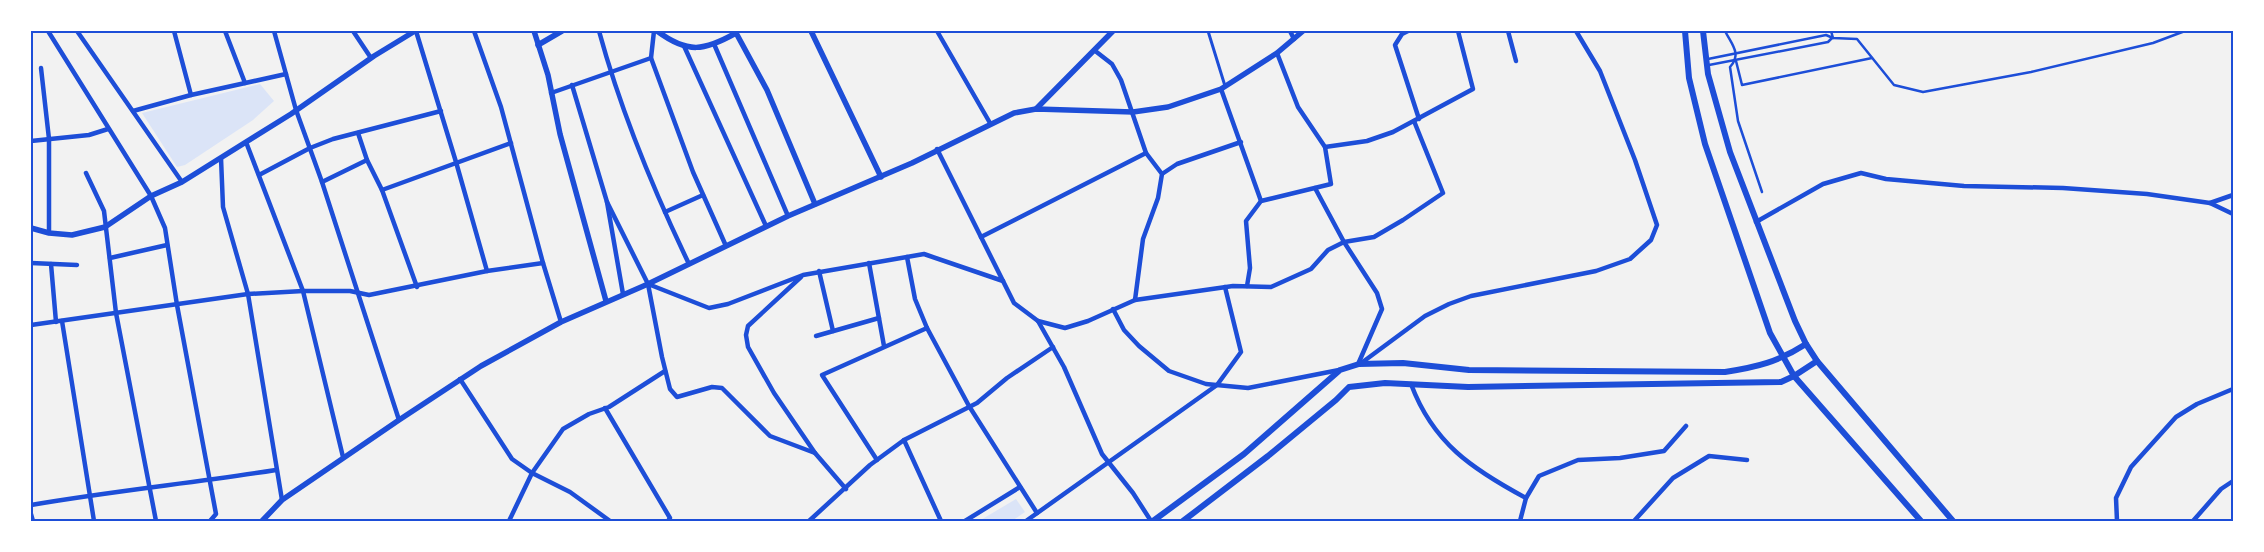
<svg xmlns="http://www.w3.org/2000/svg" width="2264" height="552" font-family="Montserrat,sans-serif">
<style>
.green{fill:#dbe4f7}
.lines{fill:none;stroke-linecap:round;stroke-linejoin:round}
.service{stroke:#1d4ed8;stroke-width:2.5}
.pedestrian{stroke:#1d4ed8;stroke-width:3}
.minor{stroke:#1d4ed8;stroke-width:4.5}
.tertiary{stroke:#1d4ed8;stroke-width:5.5}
.secondary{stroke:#1d4ed8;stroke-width:6}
.neatline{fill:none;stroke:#1d4ed8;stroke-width:2}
</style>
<rect width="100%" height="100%" fill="#f2f2f2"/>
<g class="green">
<polygon points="260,84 274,101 253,120 185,165 177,167 142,113"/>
<polygon points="1016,499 1025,512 1012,521 979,521"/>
</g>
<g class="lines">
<g class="service">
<path d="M1725,31C1732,45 1742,54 1730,67L1738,121L1762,192"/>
<polyline points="1831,31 1833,38"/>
<polyline points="1708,59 1826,35 1833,38 1857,39 1894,85 1923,92 2031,72 2153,43 2185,31"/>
<polyline points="1736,61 1742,85 1872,58"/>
<polyline points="1709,65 1828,42 1832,38"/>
</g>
<polyline class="pedestrian" points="1208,31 1225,86"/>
<g class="minor">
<polyline points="48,31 151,196 165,228 177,305 216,514 210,521"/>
<polyline points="77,31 182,182"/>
<polyline points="174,31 191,95"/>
<polyline points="225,31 245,83"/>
<polyline points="274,31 296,110 322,182 399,420"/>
<polyline points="353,31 371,58"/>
<polyline points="416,31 456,162 487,271"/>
<polyline points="474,31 501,107 543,263 561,322"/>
<path d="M599,31C621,112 653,189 689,264"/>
<polyline points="654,31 651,58 693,172 726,246"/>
<polyline points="937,31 990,123"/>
<polyline points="1290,31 1294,39"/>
<polyline points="1408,31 1402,34 1395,45 1419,119"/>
<polyline points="1508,31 1516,61"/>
<polyline points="714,44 788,216"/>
<polyline points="684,46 766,226"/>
<polyline points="1094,50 1112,64 1121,80 1146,153 1162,174 1158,198 1143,239 1135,300"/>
<polyline points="41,68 49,139 49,233"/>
<polyline points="572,85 607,202 623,294"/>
<polyline points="1221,89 1261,201"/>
<polyline points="551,93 651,58"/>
<polyline points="133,111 191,95 286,74"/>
<polyline points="358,133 367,160 382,190"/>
<polyline points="31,141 89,135 108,129"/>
<polyline points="246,142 303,291 343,457"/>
<polyline points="1325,147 1367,141 1393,132 1473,89 1458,31"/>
<polyline points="937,149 1014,303 1038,321 1064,367 1102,454 1133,493 1151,521"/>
<polyline points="221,158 223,207 248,294 282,500"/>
<polyline points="86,173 104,211 116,313 156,521"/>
<polyline points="1162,174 1177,164 1241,142"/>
<polyline points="259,175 310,148 333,139 441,111"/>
<polyline points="322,182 367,160"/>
<polyline points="1315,188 1344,242 1377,293 1382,309 1359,362"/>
<polyline points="607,202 648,284 662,357 670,389 677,397 712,387 722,388 770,436 815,453"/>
<polyline points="2210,203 2233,195"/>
<polyline points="665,212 703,195"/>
<polyline points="1756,222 1823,184 1861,173 1886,179 1964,186 2063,188 2147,194 2210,203 2233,214"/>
<polyline points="981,237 1146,153"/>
<polyline points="907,257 915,299 927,328 969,406 1037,513"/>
<polyline points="110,258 167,245"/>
<polyline points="31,263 77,265"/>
<polyline points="869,263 884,346"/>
<polyline points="51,264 56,322"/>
<polyline points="819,271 833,331"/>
<polyline points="801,277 748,326 746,335 748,347 774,393 815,453 846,489"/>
<polyline points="648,284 709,308 728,304 803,275 924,254 1003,281"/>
<polyline points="1247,286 1250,268 1246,221 1261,201 1331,184 1325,147 1298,107 1277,53"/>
<polyline points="417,287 382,190 511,143"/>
<polyline points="1113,309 1124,330 1139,346 1169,371 1206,384 1248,388 1339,370"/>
<polyline points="62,321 94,521"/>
<polyline points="1038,321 1065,328 1088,321 1135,300 1233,286 1271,287 1311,269 1328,250 1344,242 1374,237 1403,220 1443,193 1414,121"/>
<polyline points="31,325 248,294 303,291 350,291 369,295 487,271 543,263"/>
<polyline points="816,336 879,318"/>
<polyline points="1360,364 1425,316 1449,304 1471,296 1596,271 1630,259 1651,240 1657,225 1635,160 1600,71 1576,31"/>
<polyline points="460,379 512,459 532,473 570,492 610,521"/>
<path d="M1411,384C1433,443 1472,469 1526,498"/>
<polyline points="605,408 670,518 668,521"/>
<polyline points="904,440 941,521"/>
<polyline points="877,460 822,375 927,328"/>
<path d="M31,505C112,491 194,483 276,470"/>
<polyline points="31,514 33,521"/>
<polyline points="509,521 532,473 563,429 589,414 609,407 665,371"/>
<polyline points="809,521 870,465 904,440 977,403 1007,378 1053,347"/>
<polyline points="965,521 1020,487"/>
<polyline points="1026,521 1217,385 1241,352 1225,287"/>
<polyline points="1520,521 1526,498 1539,476 1578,460 1620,458 1664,451 1686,426"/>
<polyline points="1634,521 1673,478 1709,456 1747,460"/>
<polyline points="2117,521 2116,498 2131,467 2176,417 2197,404 2233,389"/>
<polyline points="2193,521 2221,489 2233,481"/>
</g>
<g class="tertiary">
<polyline points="534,31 548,75 560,134 606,301"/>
<path d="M657,31C688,54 704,51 736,33"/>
<polyline points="735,31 767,90 815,204"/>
<polyline points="811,31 881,177"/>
<polyline points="538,45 562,31"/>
<polyline points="1036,109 1113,31"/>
<polyline points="31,228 49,233 72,235 105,227 151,196 182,182 291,114 374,56 415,31"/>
<polyline points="262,521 282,500 399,420 481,366 561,322 648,284 788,216 912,163 1014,113 1036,109 1133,112 1168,107 1221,89 1277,53 1303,31"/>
</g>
<g class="secondary">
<polyline points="1685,31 1689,78 1705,144 1770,333 1794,376 1921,521"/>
<polyline points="1703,31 1708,74 1730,152 1795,321 1806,344 1817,361 1953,521"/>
<path d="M1153,521L1244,454L1340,370L1359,364L1403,363L1469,370L1725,372C1757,367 1778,362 1806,344"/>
<polyline points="1183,521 1268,456 1336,400 1349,387 1385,383 1468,387 1781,382 1794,376 1817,361"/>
</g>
</g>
<rect width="2264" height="552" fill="none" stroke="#ffffff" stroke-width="65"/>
<rect x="32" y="32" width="2200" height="488" class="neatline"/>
</svg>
